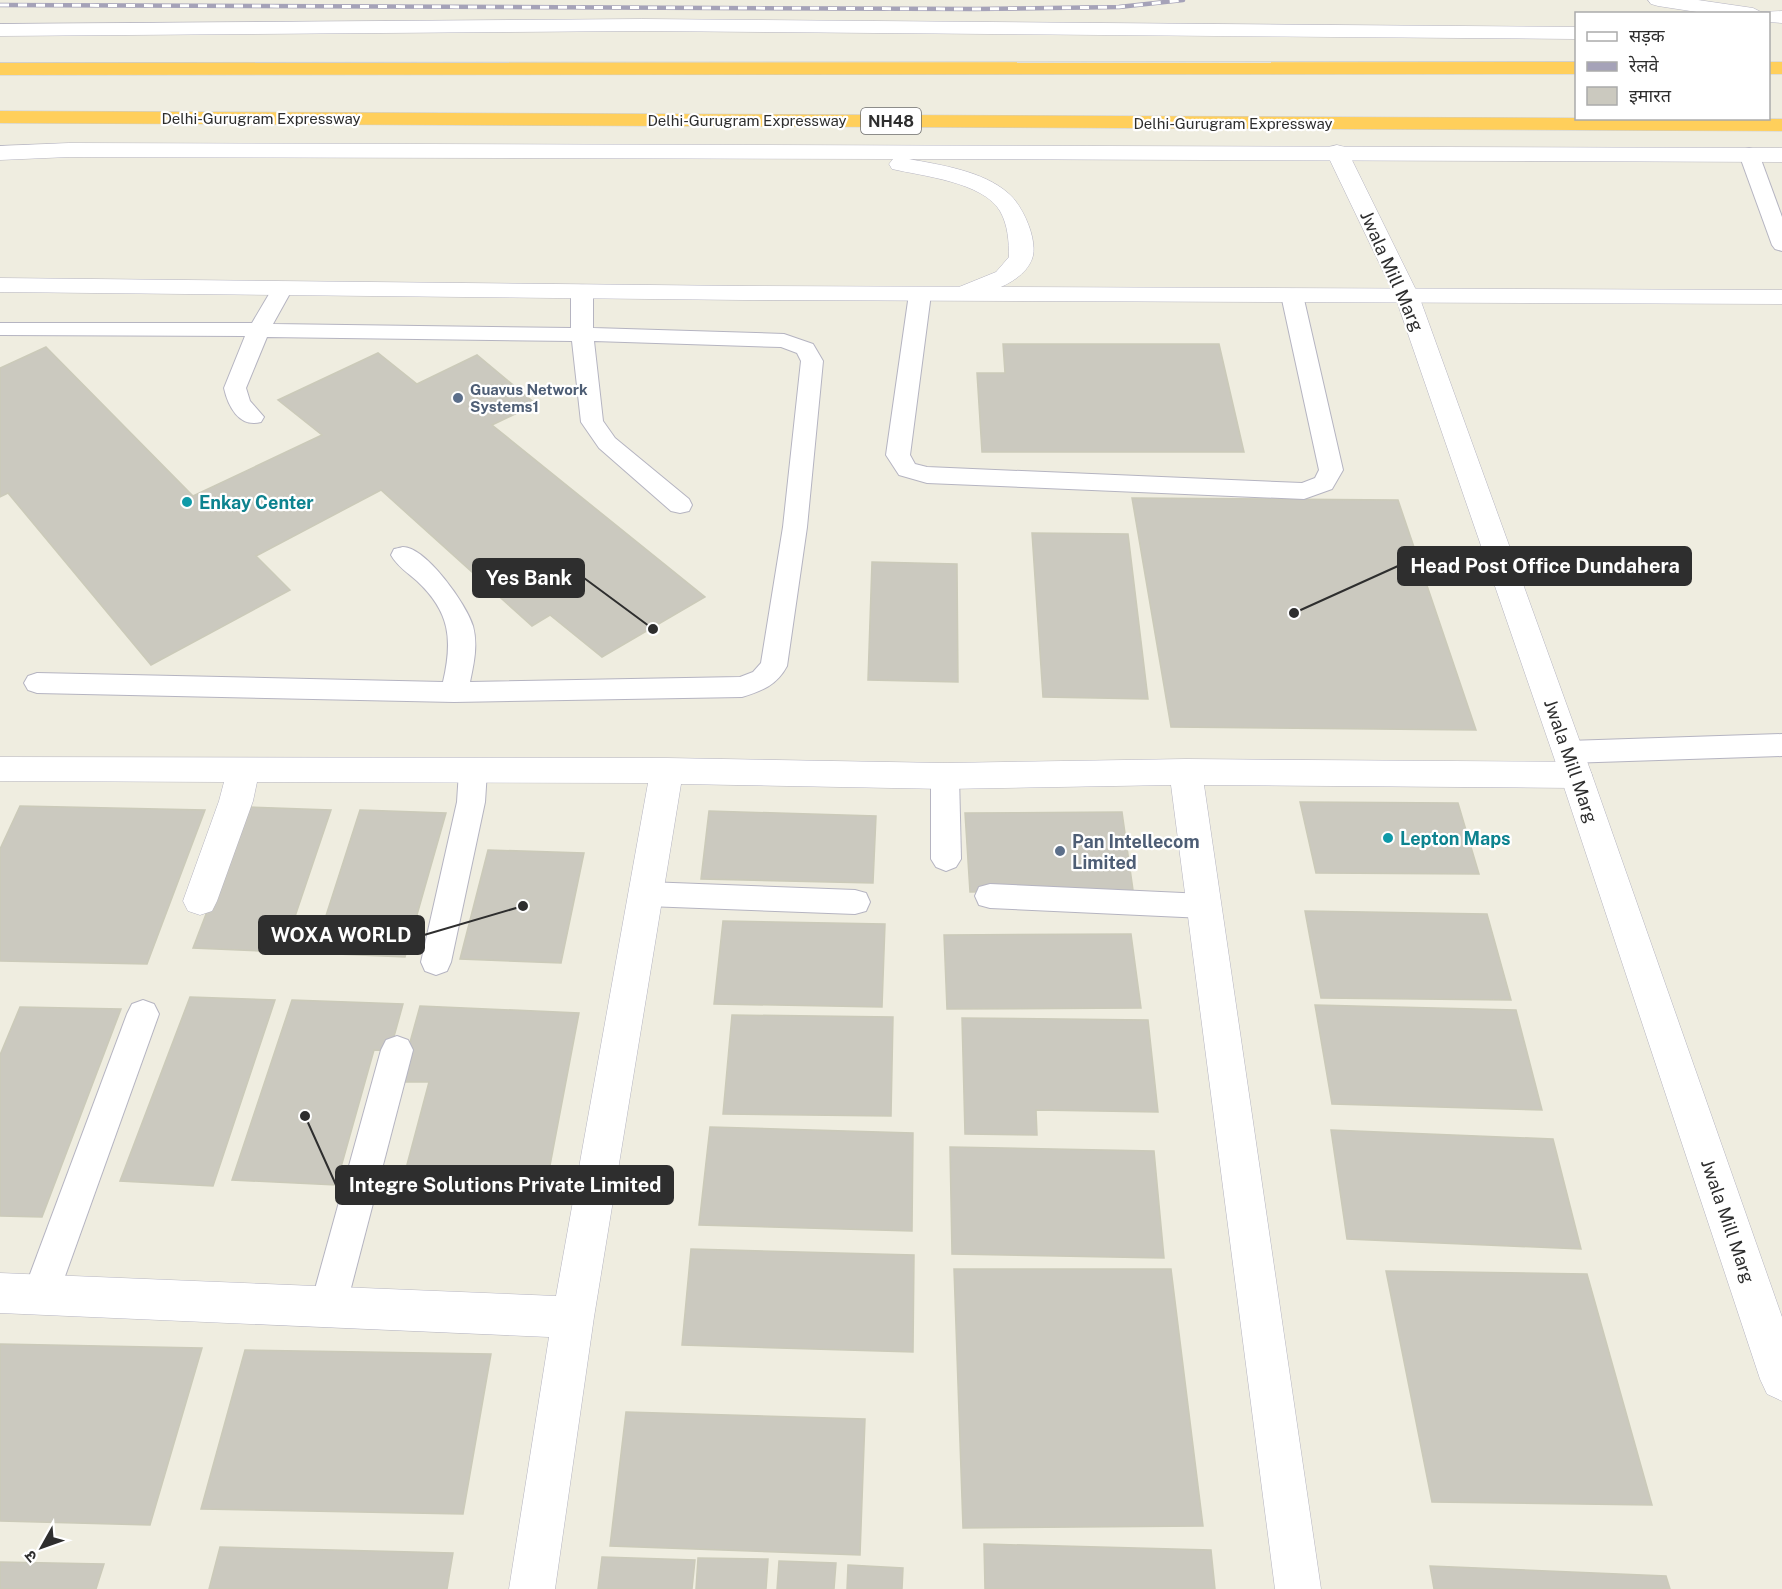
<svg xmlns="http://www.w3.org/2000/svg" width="1782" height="1589" font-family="'Public Sans','Noto Sans Devanagari',sans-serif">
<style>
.building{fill:#cbc9bf;stroke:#cbcab9;stroke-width:1.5}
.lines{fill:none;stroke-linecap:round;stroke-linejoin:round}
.service-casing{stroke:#b5b4c1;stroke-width:2}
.minor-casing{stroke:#b5b4c1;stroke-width:1}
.tertiary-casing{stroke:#b5b4c1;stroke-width:1}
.secondary-casing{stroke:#b5b4c1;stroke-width:1}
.motorway-casing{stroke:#cdcdcd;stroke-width:1}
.service{fill:#fff;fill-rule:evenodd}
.minor{fill:#fff;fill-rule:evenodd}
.tertiary{fill:#fff;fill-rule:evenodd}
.secondary{fill:#fff;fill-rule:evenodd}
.motorway{fill:#ffcf5b;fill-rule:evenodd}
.rail-casing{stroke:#a5a2b8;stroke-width:4.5}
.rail{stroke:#fff;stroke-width:3;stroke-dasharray:9;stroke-linecap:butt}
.service-dot{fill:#5c6f8a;stroke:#fff;stroke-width:2}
.culture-dot{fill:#0f9aa8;stroke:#fff;stroke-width:2}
.labels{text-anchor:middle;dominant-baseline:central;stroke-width:4.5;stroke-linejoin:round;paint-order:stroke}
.far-street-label{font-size:15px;fill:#2e2e2e;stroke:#fff}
.far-service-label{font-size:15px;font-weight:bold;fill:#4e5e75;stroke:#fff;text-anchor:start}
.shield{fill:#fff;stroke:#6d6d6d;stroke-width:1.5}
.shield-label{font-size:16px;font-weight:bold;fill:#2e2e2e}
.street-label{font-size:18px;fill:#2e2e2e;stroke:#fff}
.culture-label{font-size:18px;font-weight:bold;fill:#0d838f;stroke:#fff;text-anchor:start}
.service-label{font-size:18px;font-weight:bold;fill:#4e5e75;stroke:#fff;text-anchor:start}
.leader{fill:none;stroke:#2e2e2e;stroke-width:2}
.callout-dot{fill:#2e2e2e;stroke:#fff;stroke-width:2}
.callout{fill:#2e2e2e;stroke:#2e2e2e;stroke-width:2}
.callout-label{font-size:20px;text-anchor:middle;font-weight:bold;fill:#fff}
</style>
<rect width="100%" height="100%" fill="#efede0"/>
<g class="building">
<polygon points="1003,344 1219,344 1244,452 982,452 977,373 1005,373"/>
<polygon points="46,347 193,496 322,435 278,400 378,353 417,384 477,355 536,404 492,425 705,597 602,657 550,615 532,626 381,490 256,556 290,590 151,665 8,493 0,497 0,368"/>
<polygon points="1132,498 1398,500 1476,730 1171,727"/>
<polygon points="1032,533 1128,534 1148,699 1043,697"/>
<polygon points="872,562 957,564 958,682 868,680"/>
<polygon points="1300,802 1458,803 1479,874 1316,873"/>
<polygon points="20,806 205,810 147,964 0,961 0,849"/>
<polygon points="247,807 331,810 283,952 193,948"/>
<polygon points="360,810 446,813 405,957 314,953"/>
<polygon points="709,811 876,816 873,883 701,879"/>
<polygon points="1122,812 1133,890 970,892 965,813"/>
<polygon points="488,850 584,853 561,963 460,959"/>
<polygon points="1305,911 1487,914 1511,1000 1321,998"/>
<polygon points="723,921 885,924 882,1007 714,1004"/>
<polygon points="1131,934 1141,1008 947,1009 944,935"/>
<polygon points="190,997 275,1000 213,1186 120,1181"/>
<polygon points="292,1000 403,1004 390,1051 374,1050 336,1185 232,1180"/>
<polygon points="1315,1005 1516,1010 1542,1110 1332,1104"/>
<polygon points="420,1006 579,1013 544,1197 400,1191 429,1082 399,1082"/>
<polygon points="20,1007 121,1009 42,1217 0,1216 0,1055"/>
<polygon points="732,1015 893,1017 891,1116 723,1114"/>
<polygon points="962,1018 1148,1020 1158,1112 1036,1110 1037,1135 965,1134"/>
<polygon points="710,1127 913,1133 912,1231 699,1225"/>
<polygon points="1331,1130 1553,1139 1581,1249 1347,1239"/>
<polygon points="950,1147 1154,1151 1164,1258 952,1254"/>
<polygon points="691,1249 914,1255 913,1352 682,1345"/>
<polygon points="954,1269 1171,1269 1203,1526 963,1528"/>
<polygon points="1386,1271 1587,1274 1652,1505 1432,1502"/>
<polygon points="0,1344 202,1348 150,1525 0,1521"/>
<polygon points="245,1350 491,1354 463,1514 201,1509"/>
<polygon points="626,1412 865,1419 860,1555 610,1546"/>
<polygon points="984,1544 1211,1550 1215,1589 985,1589"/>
<polygon points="220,1547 453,1553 447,1589 209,1589"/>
<polygon points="602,1557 695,1560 692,1589 598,1589"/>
<polygon points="698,1558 768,1559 766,1589 696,1589"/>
<polygon points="779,1561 836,1563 834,1589 777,1589"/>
<polygon points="0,1562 104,1564 96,1589 0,1589"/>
<polygon points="848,1565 903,1568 902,1589 847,1589"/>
<polygon points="1430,1566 1666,1576 1670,1589 1434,1589"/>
</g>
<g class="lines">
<defs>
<g id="service">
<polygon points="1749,148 1756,150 1759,154 1782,217 1782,251 1775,249 1772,245 1739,154 1742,150"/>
<path d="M282,282L289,284L293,288L273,324L571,328V291L575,287L582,285L589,287L593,291V328L784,334L813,344L823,361L807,527L787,666C777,685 762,691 742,697L454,702L37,693L28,690L24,683L28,676L37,673L443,682C453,639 450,612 417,581C408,573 397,566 391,555L394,549C395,549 403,547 403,547C426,547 467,605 473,626C478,645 474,663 470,682L740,677L753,672L761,663L783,527L801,361L797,353L781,347L594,341L603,421L615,438L689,499L692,505L689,511L680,513L671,511L599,448L581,422L572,341L267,337L246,388L250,401L264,417L261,422C239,428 228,406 224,388L245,336L0,335V323H252L275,284Z"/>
<polygon points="920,288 927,290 931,294 910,455 915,464 927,467 1302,483 1315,478 1319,470 1281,295 1285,291 1292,289 1299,291 1303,295 1343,470 1332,489 1304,499 927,483 899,475 886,455 909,294 913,290"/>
<polygon points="1782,734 1782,756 1568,763 1558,759 1554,752 1558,745 1568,741"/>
<polygon points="473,760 483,763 487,771 485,802 451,962 447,971 436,975 425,971 421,962 457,802 459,771 463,763"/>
<polygon points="945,765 955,768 959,776 961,859 956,867 946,871 936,867 931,859 931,776 935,768"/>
<polygon points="647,882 855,890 866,893 870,902 866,911 855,914 647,906 636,903 632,894 636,885"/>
<polygon points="990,884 1204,894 1215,897 1219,906 1215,915 1204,918 990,908 979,905 975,896 979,887"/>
<polygon points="143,1000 154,1004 159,1014 59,1293 54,1305 41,1311 28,1305 23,1293 127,1014 132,1004"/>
<polygon points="397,1036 408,1040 413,1050 346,1307 341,1320 328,1325 315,1320 310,1307 381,1050 386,1040"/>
</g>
<g id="minor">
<polygon points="0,278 744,286 1782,290 1782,304 744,300 0,292"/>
<polygon points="0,757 667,758 945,763 1186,759 1576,762 1588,766 1592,775 1588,784 1576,788 1204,785 1321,1589 1275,1589 1171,785 945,789 681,784 594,1317 555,1589 509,1589 549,1337 0,1313 0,1273 556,1296 648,783 257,782 253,801 217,901 212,911 200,915 188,911 183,901 219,801 224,782 0,781"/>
</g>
<polygon id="tertiary" points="1337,145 1345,147 1348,152 1419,296 1592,775 1782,1317 1782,1401 1767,1394 1760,1379 1560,775 1395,296 1326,152 1329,147"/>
<g id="secondary">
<polygon points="1648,0 1698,0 1753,8 1761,12 1782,11 1782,23 1768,22 1768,14 1710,14 1658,6 1651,4"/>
<polygon points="642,19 1576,27 1576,39 642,31 0,36 0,24"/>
<path d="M69,143L1782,148V162L909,159C941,165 983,171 1008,193C1022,204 1039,241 1032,259C1026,275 1009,284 994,290C982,295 972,300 959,297L956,292L959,287L996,272L1009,257C1009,242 1008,225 1000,211C983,182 922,176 892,169L889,164L893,159L69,157L0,160V146Z"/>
</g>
<g id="motorway">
<polygon points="1576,62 1576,74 0,75 0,63"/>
<rect x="1768" y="62" width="14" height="12"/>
<polygon points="0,111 1782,119 1782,131 0,123"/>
</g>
</defs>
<use href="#service" class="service-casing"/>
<use href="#minor" class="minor-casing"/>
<use href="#tertiary" class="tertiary-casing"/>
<use href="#secondary" class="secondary-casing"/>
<use href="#motorway" class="motorway-casing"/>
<use href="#service" class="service"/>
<use href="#minor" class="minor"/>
<use href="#tertiary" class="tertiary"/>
<use href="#secondary" class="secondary"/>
<use href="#motorway" class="motorway"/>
<defs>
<polyline id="rail" points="0,5 975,9 1119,7 1183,0"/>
</defs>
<use href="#rail" class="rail-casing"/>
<use href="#rail" class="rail"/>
</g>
<g class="service-dot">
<circle cx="458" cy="398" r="6"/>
<circle cx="1060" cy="851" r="6"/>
</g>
<g class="culture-dot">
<circle cx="187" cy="502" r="6"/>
<circle cx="1388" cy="838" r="6"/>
</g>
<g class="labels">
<g class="far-street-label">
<text x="261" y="118">Delhi-Gurugram Expressway</text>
<text x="747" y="120">Delhi-Gurugram Expressway</text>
<text x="1233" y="123">Delhi-Gurugram Expressway</text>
</g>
<g class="far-service-label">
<text x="470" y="389">Guavus Network<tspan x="470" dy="17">Systems1</tspan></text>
</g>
<rect class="shield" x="861" y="108" width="60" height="26" rx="4.5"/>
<g class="shield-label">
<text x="891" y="121">NH48</text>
</g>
<g class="street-label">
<text transform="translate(1392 271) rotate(66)">Jwala Mill Marg</text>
<text transform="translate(1571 761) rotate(71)">Jwala Mill Marg</text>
<text transform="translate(1728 1221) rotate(71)">Jwala Mill Marg</text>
</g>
<g class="culture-label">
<text x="199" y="502">Enkay Center</text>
<text x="1400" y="838">Lepton Maps</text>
</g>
<g class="service-label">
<text x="1072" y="841">Pan Intellecom<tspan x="1072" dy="21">Limited</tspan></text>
</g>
</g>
<path class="leader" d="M1294 613L1398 566M653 629L584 578M523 906L424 935M305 1116L336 1185"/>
<g class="callout-dot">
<circle cx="1294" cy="613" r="6"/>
<circle cx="653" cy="629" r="6"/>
<circle cx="523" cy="906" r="6"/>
<circle cx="305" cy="1116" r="6"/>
</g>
<g class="callout">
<rect x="1398" y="547" width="293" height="38" rx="6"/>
<rect x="473" y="559" width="111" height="38" rx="6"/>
<rect x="259" y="916" width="165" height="38" rx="6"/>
<rect x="336" y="1166" width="337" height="38" rx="6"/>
</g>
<g class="callout-label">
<text x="1545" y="573">Head Post Office Dundahera</text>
<text x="529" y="585">Yes Bank</text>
<text x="341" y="942">WOXA WORLD</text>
<text x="505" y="1192">Integre Solutions Private Limited</text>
</g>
<rect x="1575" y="12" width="195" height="108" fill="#ffffff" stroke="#ababab" stroke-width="1.5"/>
<rect x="1587" y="32" width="30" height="9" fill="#ffffff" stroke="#ababab" stroke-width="1.5"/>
<text x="1629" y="42" font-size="18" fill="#2e2e2e">सड़क</text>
<rect x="1587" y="62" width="30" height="9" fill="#a5a2b8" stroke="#ababab" stroke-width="1.5"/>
<text x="1629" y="72" font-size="18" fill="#2e2e2e">रेलवे</text>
<rect x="1587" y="87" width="30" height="18" fill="#cbc9bf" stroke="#ababab" stroke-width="1.5"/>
<text x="1629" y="102" font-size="18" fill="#2e2e2e">इमारत</text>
<g transform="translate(42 1547) rotate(230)" stroke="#ffffff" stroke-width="4.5" paint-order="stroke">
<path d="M0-4.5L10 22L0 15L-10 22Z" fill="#2e2e2e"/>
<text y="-9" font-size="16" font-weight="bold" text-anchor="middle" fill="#2e2e2e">उ</text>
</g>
</svg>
